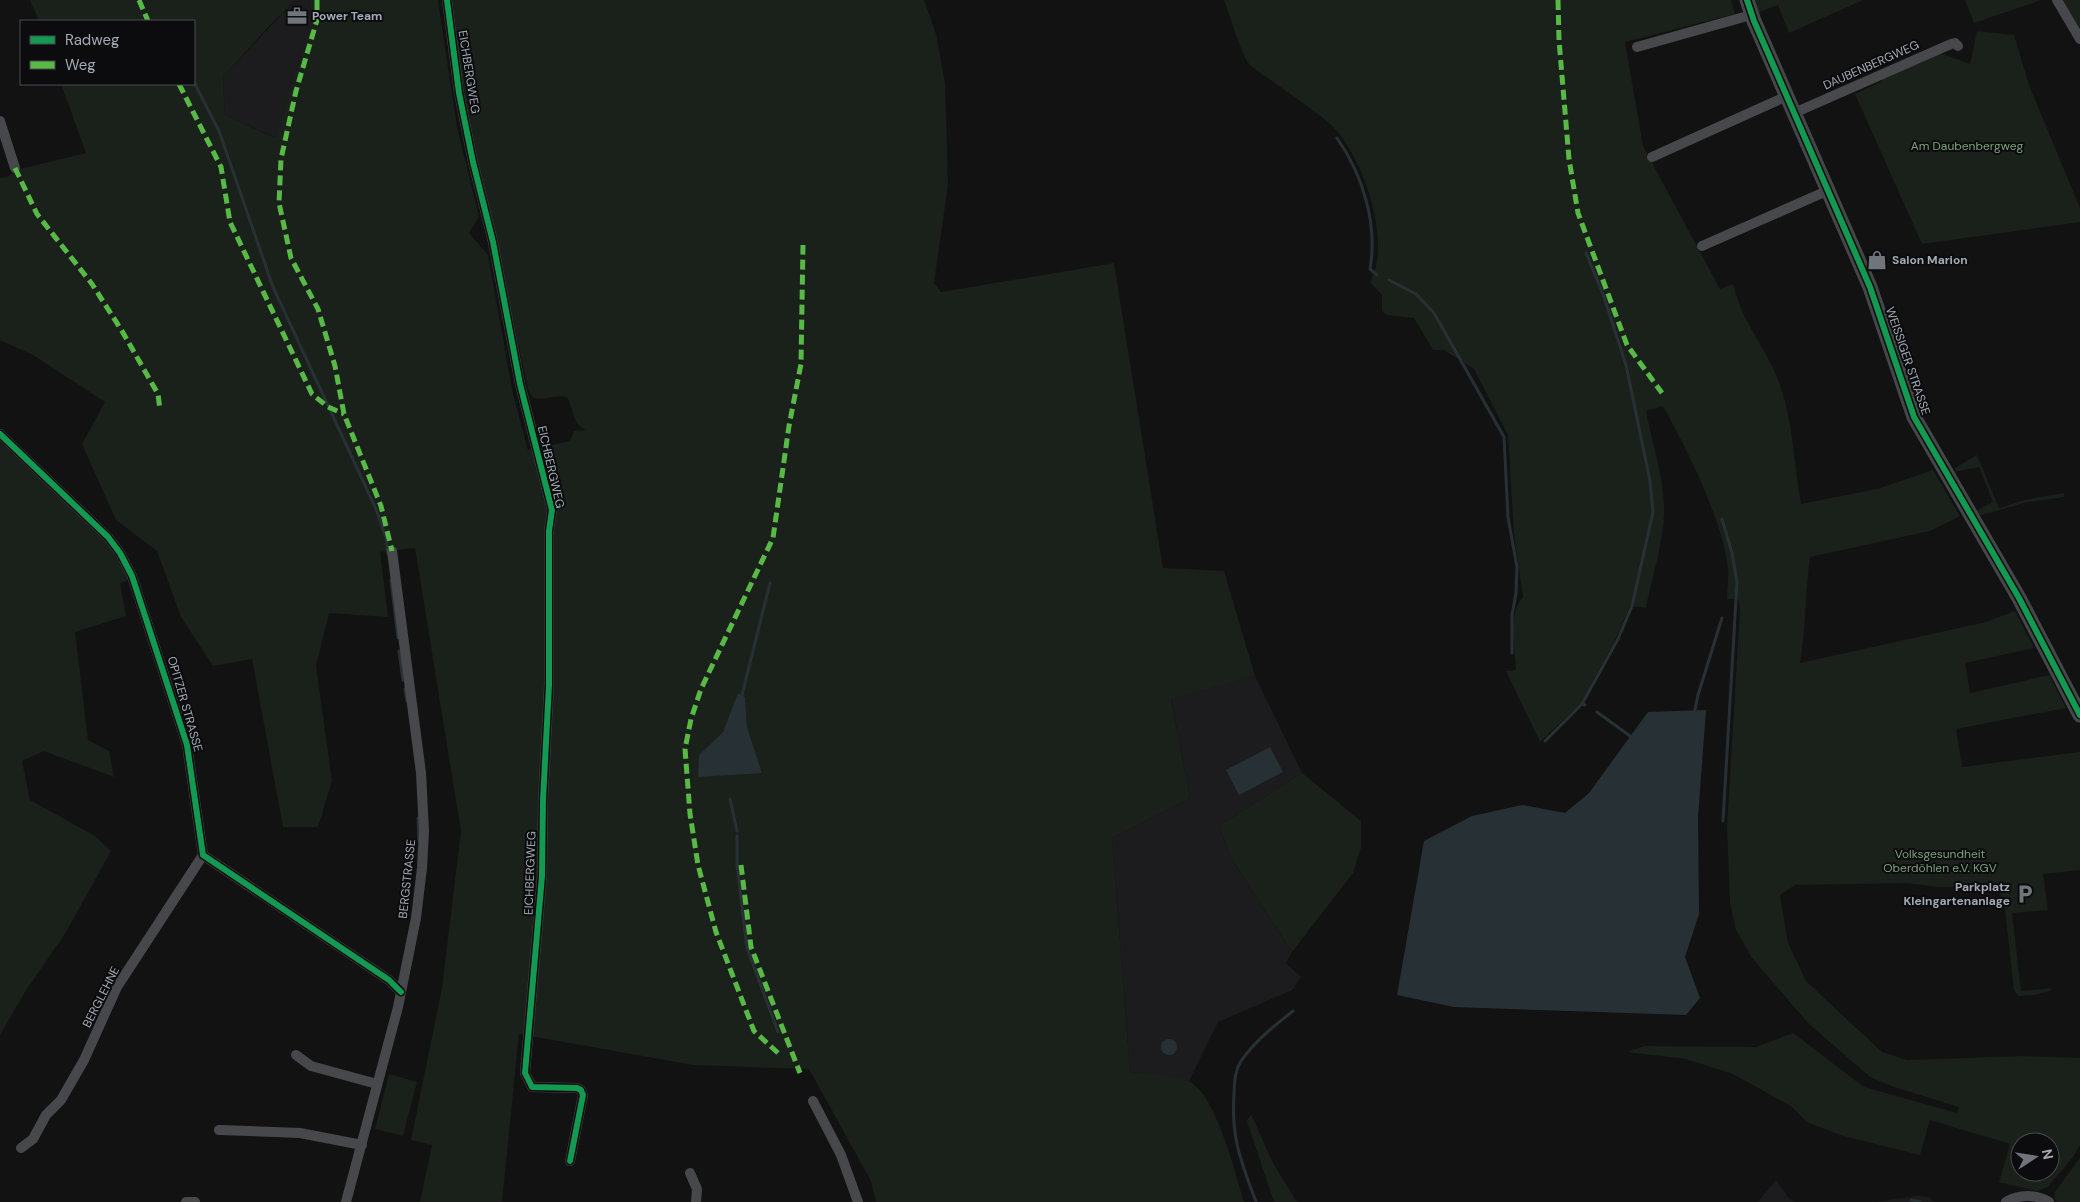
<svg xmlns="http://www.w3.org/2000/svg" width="2080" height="1202" font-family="'DM Sans',sans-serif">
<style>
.built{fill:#1c1c1e}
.green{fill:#1a201a;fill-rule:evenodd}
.water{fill:#273135}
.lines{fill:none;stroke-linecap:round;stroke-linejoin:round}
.stream{stroke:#273135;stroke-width:3}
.street{stroke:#46484b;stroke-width:10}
.secondary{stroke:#444749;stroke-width:15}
.quiet{stroke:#58b947;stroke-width:5;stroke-dasharray:10 5;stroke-linecap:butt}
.cycleway-casing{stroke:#0c0c0e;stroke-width:9}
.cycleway{stroke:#139951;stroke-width:6}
.labels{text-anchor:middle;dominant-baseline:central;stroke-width:4;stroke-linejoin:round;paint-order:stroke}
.poi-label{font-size:12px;font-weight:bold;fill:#a2aab4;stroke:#0c0c0e;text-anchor:start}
.street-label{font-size:12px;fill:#a2aab4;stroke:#0c0c0e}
.park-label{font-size:12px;fill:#7ba078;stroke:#0c0c0e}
</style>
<rect width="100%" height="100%" fill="#121212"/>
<g class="built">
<polygon points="295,0 310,0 311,23 276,138 225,115 223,77"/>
<polygon points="1255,676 1302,773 1219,826 1231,858 1292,952 1286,963 1301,977 1292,990 1218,1022 1189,1081 1130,1072 1112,838 1190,798 1171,698"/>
<polygon points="1776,1180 1788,1197 1795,1202 1758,1202"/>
<polygon points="1919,1196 1929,1197 1933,1202 1875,1202"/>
</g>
<g class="green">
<path d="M30,0H295L269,26L223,77L225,115L275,138L311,23L310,0H438L457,127L479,216L469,233L488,255L513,394L528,450L570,441L574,431L586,430C572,424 574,409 567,397C554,394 545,401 533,398L528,389L468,116L450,0H924L936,34L945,83L948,185L934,283L941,292L1114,263L1163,568L1224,571L1255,676L1171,699L1190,798L1112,838L1130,1072C1146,1074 1173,1075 1188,1081C1215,1091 1236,1175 1244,1202H876L871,1181L809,1069L693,1065L519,1034L502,1202H420L432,1145L411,1140L442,988L461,831L415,548L380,552L388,617L329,613L316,666L332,781L318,827H283L252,659L213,666L181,617L157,551L116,520L82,444L105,402L33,355L0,340V178L7,177L20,169L86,153L61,84H194V21H39ZM738,694L745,697L747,727L762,773L699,755L723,732Z"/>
<path d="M1224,0H1731L1735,14L1625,42L1643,146L1720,289L1733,284C1737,297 1741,311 1748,323C1760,345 1775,367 1782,391C1794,428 1794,466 1801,504L1877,489L1933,470L1960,516L1930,531L1810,557C1805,593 1806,628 1800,663L1986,622L2015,611L2034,648L1965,663L1970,693L2049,675L2066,708L1956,729L1962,767L2080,752V870L2043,874L2048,910L2012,913L2021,991L2052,988L2050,991L2035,995L2018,996L2014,990L2004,900L1995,886L1938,887L1905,883L1795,885L1780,895L1788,943L1806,981L1882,1052L1907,1060L2021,1056L2080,1058V1145L2073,1157L2048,1187L2036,1191L1999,1182L2010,1144L1930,1120L1920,1155L1840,1135L1807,1122L1791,1106L1733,1074L1686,1059L1627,1052L1645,1046L1756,1047L1793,1033L1864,1087L1957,1113L1959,1107L1894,1087L1870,1077L1808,1023L1752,958L1736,930L1730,903L1727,826L1740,608L1738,599H1727C1727,589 1729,578 1728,568C1722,518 1687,450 1663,406L1646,411C1652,442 1663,474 1664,506C1665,539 1652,576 1646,608L1630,606L1616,638L1581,703L1540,742L1506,671L1516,670C1515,648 1507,614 1523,597L1514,534L1508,435L1474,369L1444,350H1433L1414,318L1387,315L1382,311V295L1370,282C1393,242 1362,152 1329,123C1310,107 1288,93 1268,78C1262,74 1254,69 1249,64C1242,56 1229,13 1224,0ZM2020,1142H2050V1172H2020Z"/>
<polygon points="1754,0 1863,0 1789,33 1778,5 1757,13"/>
<polygon points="1965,0 2041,0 1974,23"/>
<polygon points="2063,0 2080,0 2080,30"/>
<polygon points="1977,31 2014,35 2029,85 2080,208 2080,222 1922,244 1855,94 1881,82 1884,76 1939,53 1970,64"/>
<polygon points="0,442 102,537 111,549 129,580 120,583 126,616 75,632 88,740 109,751 114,777 44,751 22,761 30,800 95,836 111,851 66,932 25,992 0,1035"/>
<polygon points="1977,455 1999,508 2024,500 2064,493 2064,497 2024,503 1979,516 1976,511 1993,502 1979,467 1953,472 1956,470 1955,468"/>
<polygon points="1302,773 1361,821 1361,848 1353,873 1292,952 1231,858 1219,826"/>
<polygon points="389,1074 417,1082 403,1136 375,1129"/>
<polygon points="1251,1114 1273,1163 1297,1202 1274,1202 1247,1121"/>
<polygon points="2080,1158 2080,1202 2058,1202 2054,1199 2055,1192"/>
</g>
<g class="water">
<polygon points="738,693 745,697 747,727 762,773 698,777 699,755 723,732"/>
<polygon points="1706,710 1698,817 1699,914 1685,957 1700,998 1686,1015 1454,1007 1397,995 1424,841 1472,816 1522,805 1565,813 1589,793 1648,712"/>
<polygon points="1270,747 1283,772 1239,795 1226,770"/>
<circle cx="1169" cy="1047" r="8"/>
</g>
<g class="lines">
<g class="stream">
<polyline points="194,82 219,131 273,287 376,509 386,538 388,554"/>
<path d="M1337,138C1363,175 1378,225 1370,269L1377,275"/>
<polyline points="1389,280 1416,294 1434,313 1504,437 1508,517 1517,567 1516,593 1512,615 1512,653"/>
<polyline points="1722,519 1732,553 1737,582 1723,821"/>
<polyline points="391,580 398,638"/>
<polyline points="399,651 403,680"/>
<polyline points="405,689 407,701"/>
<polyline points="741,699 770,583"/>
<polyline points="1585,705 1582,704 1618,639 1632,606 1653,512 1650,481 1626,365 1603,294 1586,253"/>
<polyline points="1695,710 1698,695 1722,618"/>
<polyline points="1597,712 1630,736"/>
<polyline points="1545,741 1582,704"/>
<polyline points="730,799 737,831"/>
<polyline points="418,818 419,841"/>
<polyline points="737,836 737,865 747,948 778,1032"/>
<polyline points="1911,1200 1920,1202"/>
<path d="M1256,1202C1241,1161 1231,1139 1234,1094C1234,1083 1235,1070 1241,1061C1255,1041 1274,1026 1293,1011"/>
</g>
<g class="street">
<polyline points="447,0 459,93 473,162 493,242 520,384 552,510 549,531 549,685 543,800 542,876 525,1073 532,1087 577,1088 581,1090 583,1095 570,1161"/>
<polyline points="2057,0 2080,39"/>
<polyline points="1637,47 1751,15"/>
<polyline points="1794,113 1951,44 1955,43 1958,46"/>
<polyline points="0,121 15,168"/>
<polyline points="1652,157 1787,96"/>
<polyline points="1702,246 1829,190"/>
<polyline points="0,434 108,537 120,553 132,576 187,745 203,855 389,980 401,992"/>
<polyline points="296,1055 311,1066 377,1084"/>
<polyline points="813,1101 841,1155 858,1202"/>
<polyline points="219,1130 300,1133 362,1145"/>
<polyline points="21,1148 33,1139 46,1115 61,1100 84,1060 117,987 203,855"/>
<polyline points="690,1173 697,1189 696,1202"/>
<polyline points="186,1202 195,1202"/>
<polyline points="346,1202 398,1007 416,918 422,868 424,831 421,773 392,551"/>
<path d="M2006,1202C2018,1194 2037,1194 2049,1202"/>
</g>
<polyline class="secondary" points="1747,0 1754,21 1870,287 1914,417 2019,598 2080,715"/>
<g class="quiet">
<polyline points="139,0 148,21"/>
<polyline points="317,0 317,20 296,91 281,159 279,203 291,258 318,309 335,366 344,414 381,506 392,551"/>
<polyline points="1558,0 1559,40 1569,159 1578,213 1627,345 1662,393"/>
<polyline points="179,84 221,167 230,222 312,394 328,407 344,414"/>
<polyline points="15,168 37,214 92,284 122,331 158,394 160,410"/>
<polyline points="741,865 751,947 800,1073"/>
<polyline points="778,1053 754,1031 716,932 698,865 690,814 685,749 691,719 701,689 773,538 789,426 801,364 803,245"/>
</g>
<defs>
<g id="cycleway">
<polyline points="447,0 459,93 473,162 493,242 520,384 552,510 549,531 549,685 543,800 542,876 525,1073 532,1087 577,1088 581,1090 583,1095 570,1161"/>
<polyline points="1747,0 1754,21 1870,287 1914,417 2019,598 2080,715"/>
<polyline points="0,434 108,537 120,553 132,576 187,745 203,855 389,980 401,992"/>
</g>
</defs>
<use href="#cycleway" class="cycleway-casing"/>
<use href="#cycleway" class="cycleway"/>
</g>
<defs>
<symbol id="office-bare" viewBox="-9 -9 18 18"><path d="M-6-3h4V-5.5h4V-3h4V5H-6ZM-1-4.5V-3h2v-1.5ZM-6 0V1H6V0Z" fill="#70757b" stroke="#0c0c0e" stroke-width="2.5" paint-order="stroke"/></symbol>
<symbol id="shop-bare" viewBox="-9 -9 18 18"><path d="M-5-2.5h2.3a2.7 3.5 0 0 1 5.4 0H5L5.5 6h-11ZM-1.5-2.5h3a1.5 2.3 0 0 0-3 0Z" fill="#70757b" stroke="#0c0c0e" stroke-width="2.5" paint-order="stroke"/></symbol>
<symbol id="parking-bare" viewBox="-9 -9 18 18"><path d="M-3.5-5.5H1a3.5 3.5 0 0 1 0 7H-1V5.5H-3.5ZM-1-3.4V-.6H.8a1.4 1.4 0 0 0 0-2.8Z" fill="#70757b" stroke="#0c0c0e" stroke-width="2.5" paint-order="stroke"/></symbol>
</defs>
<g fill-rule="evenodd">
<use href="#office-bare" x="283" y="2" width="28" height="28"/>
<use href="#shop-bare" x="1863" y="246" width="28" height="28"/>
<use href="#parking-bare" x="2011" y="880" width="28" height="28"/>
</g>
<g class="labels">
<g class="poi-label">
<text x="312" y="16">Power Team</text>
<text x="1892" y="260">Salon Marion</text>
<text x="2010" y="887" text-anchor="end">Parkplatz<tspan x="2010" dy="14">Kleingartenanlage</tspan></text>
</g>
<g class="street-label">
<text transform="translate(1871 65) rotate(-24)">DAUBENBERGWEG</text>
<text transform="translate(469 72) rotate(81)">EICHBERGWEG</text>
<text transform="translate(1908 361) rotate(71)">WEISSIGER STRASSE</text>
<text transform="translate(551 467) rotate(77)">EICHBERGWEG</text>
<text transform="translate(185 704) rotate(74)">OPITZER STRASSE</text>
<text transform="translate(530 873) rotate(-88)">EICHBERGWEG</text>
<text transform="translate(407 879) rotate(-84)">BERGSTRASSE</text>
<text transform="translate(101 997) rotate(-63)">BERGLEHNE</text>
</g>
<g class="park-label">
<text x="1967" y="146">Am Daubenbergweg</text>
<text x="1940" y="854">Volksgesundheit<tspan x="1940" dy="14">Oberdöhlen e.V. KGV</tspan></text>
</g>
</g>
<rect x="20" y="20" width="175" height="65" fill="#0c0c0e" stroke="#484b50"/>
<rect x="30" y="36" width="25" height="8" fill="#139951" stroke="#484b50"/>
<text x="65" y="45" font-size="15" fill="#a2aab4">Radweg</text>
<rect x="30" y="61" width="25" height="8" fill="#58b947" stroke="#484b50"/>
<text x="65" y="70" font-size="15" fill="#a2aab4">Weg</text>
<g transform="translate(2035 1157) rotate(78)"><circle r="24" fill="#0c0c0e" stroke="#484b50"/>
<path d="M0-4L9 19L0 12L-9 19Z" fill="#70757b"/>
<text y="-8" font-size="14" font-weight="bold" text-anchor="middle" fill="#a2aab4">N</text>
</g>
</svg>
